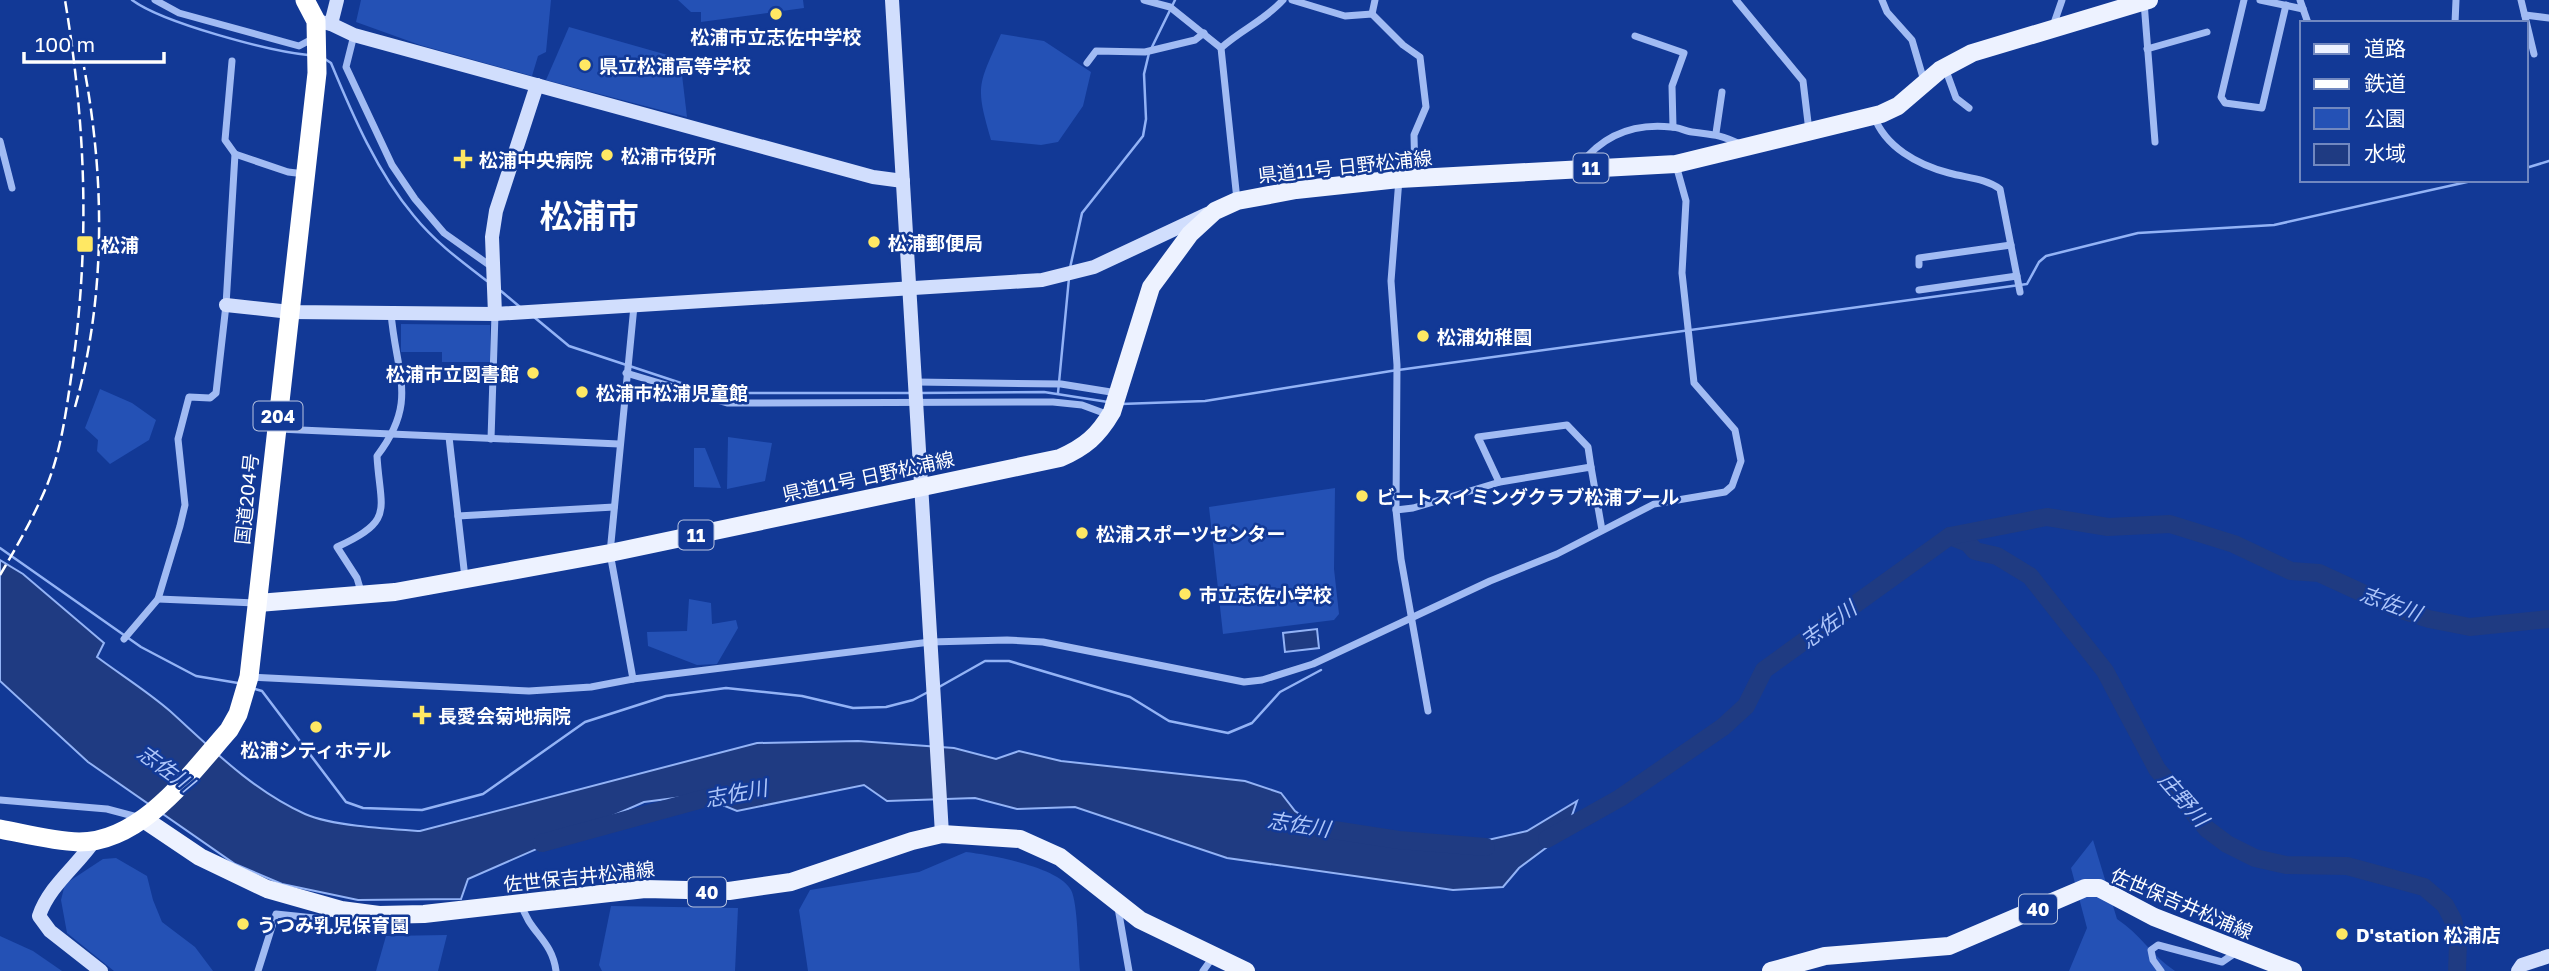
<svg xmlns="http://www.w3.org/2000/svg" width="2549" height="971" font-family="'Golos Text','Noto Sans JP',sans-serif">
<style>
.green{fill:#2451b5}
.water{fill:#1f3b82;stroke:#93b3f6;stroke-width:2}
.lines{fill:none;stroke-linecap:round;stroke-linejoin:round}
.stream{stroke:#93b3f6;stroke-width:2.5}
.river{stroke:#1f3b82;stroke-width:18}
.street{stroke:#a1bbf3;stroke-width:7}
.secondary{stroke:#d1defd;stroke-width:14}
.primary{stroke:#edf2ff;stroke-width:18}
.highway{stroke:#fff;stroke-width:19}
.rail{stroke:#fff;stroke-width:2.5;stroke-dasharray:12 5;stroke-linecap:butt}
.poi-dot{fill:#ffe863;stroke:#123996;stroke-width:2.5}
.labels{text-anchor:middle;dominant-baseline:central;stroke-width:5;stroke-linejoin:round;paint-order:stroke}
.shield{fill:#123996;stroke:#b8c4e0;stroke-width:2}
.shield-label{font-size:18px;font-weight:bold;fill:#fff}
.poi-label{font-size:19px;font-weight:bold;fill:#fff;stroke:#123996;text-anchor:start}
.street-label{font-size:19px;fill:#fff;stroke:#123996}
.water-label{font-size:21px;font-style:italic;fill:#aec6fa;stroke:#123996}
.town-label{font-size:33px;font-weight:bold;fill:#fff;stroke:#123996}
</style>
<rect width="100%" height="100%" fill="#123996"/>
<g class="green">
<polygon points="361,0 551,0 546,52 538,56 532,76 420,45 356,22"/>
<polygon points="678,0 803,0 804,8 701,22 701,12 691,12"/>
<polygon points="569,27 671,56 682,75 687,117 546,80"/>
<path d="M1001,34L1044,41L1091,72L1083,106L1058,142L1041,145L991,140C975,85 978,86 1001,34Z"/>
<polygon points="401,324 490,325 490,362 442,362 442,352 401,352"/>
<polygon points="100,389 132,403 156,420 149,440 110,464 97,451 98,440 85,428"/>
<polygon points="728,437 772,443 765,481 727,489"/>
<polygon points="694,448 705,448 721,488 694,487"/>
<polygon points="1335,488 1334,569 1339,614 1334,620 1223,634 1209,507"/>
<polygon points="689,599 711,603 712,624 736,620 738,628 717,664 697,665 648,646 647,632 687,631"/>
<path d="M2093,840L2117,919C2140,934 2152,956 2175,971H2069L2087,928L2071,868Z"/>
<path d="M966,852C991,855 1059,867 1071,890C1078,903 1078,954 1080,971H808L799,910L810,890L919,872Z"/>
<polygon points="116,858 147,876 153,900 162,922 195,947 213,971 114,971 67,933 61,900 65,884 103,859"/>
<polygon points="611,906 738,908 735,971 602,971 599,965"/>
<polygon points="447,935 438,971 376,971 386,936"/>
<polygon points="0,936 33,951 62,971 0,971"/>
</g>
<g class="water">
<path d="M0,560L23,574L104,643L97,657C121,675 147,691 170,711C212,749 252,790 305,814C332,826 389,829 420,831L757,743L858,741L954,748L996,759L1019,751L1061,761L1245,781L1281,793L1295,811L1330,835L1376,843L1453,848L1527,831L1577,801L1566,833L1519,868L1503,887L1453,890L1227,858L1075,807L1017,809L975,798L887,801L864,785L737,811L698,795L644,802L468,879L461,899L358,900L282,884L235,864L88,762L0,681Z"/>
<polygon points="1317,629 1319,648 1285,652 1283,633"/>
</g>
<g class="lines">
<g class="stream">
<path d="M132,0C163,23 269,51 308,55"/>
<polyline points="1152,47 1175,0"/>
<path d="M325,59L331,63C353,116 377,172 414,216C435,242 461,261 487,281"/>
<polyline points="2526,168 2549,161"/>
<polyline points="1070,268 1082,213 1143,136 1146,119 1144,74 1149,53"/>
<polyline points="501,291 520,307"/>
<polyline points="534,317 569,346 690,386 742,393 909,393"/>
<polyline points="919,393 1044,392 1108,402"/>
<polyline points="1058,393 1069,278"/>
<polyline points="1121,404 1205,401 1391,371 2027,284 2039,262 2046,256 2138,233 2274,225 2476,180"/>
<polyline points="0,548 141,647 196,676 238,683"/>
<polyline points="939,687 985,661 1009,661 1130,697 1169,721 1228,733 1252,723 1280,692 1321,670"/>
<polyline points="255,689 262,691 346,802 363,808 422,810 483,794 585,722 666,696 726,688 802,696 853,708 886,707 913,700 930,691"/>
</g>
<g class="river">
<polyline points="1950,536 1968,543 1975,551 1997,556 2030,576 2105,671 2157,769 2207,829 2227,844 2255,858 2286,865 2347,866 2424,887 2445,905 2453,920 2458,942 2457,971"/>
<polyline points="1295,824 1399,840 1486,847"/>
<polyline points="1547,839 1620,798 1723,727 1746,706 1764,670 1950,536 2047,517 2108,527 2170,524 2234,544 2291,571 2319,573 2395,608 2429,619 2470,627 2549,619"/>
<polyline points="542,843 728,792"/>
</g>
<g class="street">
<polyline points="155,0 179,13 299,46 314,38"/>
<polyline points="1144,0 1170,7 1221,48"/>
<polyline points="1292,0 1345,16 1372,14 1403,45 1420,57 1426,107 1414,135 1415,178"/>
<polyline points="1736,0 1803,81 1809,131"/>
<polyline points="1882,0 1887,12 1912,40 1924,81"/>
<polyline points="2244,0 2221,97 2225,103 2262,108 2286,5"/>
<polyline points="2260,0 2303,9"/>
<polyline points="2300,0 2308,23"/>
<polyline points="2521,0 2534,54"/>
<polyline points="2144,2 2155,142"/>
<polyline points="1372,14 1375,0"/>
<polyline points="2525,15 2549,18"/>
<polyline points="2455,23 2456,0"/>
<polyline points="2053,26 2062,0"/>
<polyline points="354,35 346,67 392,165 415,199 444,233 492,267"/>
<polyline points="1635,36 1684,53 1672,86 1673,127"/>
<polyline points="2147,49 2207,32"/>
<polyline points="1087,63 1096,51 1145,52 1195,40 1204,33"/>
<polyline points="1945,68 1956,98 1969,108"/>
<path d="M1874,116C1885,147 1918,165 1949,173C1967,178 1985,178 2000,189L2020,292"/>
<polyline points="1716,133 1722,92"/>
<polyline points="0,141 12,188"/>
<polyline points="235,154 288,172 305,174"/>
<path d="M1580,165C1603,135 1633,123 1671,127C1678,127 1685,131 1692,132C1714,135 1718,134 1740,144"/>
<polyline points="1399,179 1391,281 1397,365 1396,510 1401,559 1428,711"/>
<path d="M1237,200L1221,48C1242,29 1264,21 1283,0"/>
<polyline points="1919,265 1919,258 2011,245"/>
<polyline points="1919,290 2017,276"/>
<polyline points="634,306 610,553 633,679 930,642 1007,640 1043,642 1244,682 1262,680 1313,664 1490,581 1557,554 1654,504 1725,492 1732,486 1741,461 1735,430 1694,383 1682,273 1686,201 1676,165"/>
<polyline points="626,373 727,403 1053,402 1082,405 1109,415"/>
<polyline points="916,382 1061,384 1117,393"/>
<polyline points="278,429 619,444"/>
<polyline points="449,437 465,578"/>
<polyline points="491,439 495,314"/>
<polyline points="1499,482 1478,437 1567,425 1588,447 1591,467"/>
<polyline points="1396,510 1413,508 1500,482 1591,467 1602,530"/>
<polyline points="458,516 614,507"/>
<path d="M362,595L357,578L337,547C396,520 380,510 377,456C419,401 396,375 391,313"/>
<polyline points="158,599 256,603"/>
<polyline points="124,639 158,599 180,526 185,505 178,439 189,397 210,398 216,393 226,305 235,154 225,140 232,61"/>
<polyline points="250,677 529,691 591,687 633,679"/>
<polyline points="0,800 107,809 141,818"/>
<path d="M521,903C529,933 552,939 556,971"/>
<polyline points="1118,908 1129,971"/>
<polyline points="258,971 276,914 324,919 334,908"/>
<polyline points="1203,971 1213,957"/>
<polyline points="2161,971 2153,960 2151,950 2158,945 2222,962 2238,951"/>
</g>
<g class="secondary">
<polyline points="892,0 942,834"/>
<polyline points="316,21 331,24 354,35 873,177 903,181"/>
<polyline points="331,24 337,0"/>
<polyline points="226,305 290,312 495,314 1042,280 1094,267 1207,214"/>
<polyline points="495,314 492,237 496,211 537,85"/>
<path d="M94,841C77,866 49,886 39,916L50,931L101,971"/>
<polyline points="2518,971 2522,965 2549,956"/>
</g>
<g class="primary">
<path d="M258,603L395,592L610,553L1060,458C1085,447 1098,436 1112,412L1151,287L1190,234L1215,211L1237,201L1296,190L1399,179L1676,164L1881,114L1898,106L1940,70L1972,53L2149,0"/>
<polyline points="145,820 200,857 267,889 341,910 379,915 424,914 645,889 729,891 791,882 912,841 942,834 1020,839 1060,857 1140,920 1246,971"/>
<polyline points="1771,971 1825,956 1949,946 2085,888 2099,888 2154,917 2293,971"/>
</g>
<path class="highway" d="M0,829C26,834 53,841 79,842C142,842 191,773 229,730L238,714L249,677L317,73L316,21L305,0"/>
<g class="rail">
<path d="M75,407C106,298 105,179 84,67"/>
<path d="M0,575C16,548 32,520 45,490C61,453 66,412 72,371C90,245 86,126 65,0"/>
</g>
</g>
<g class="poi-dot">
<circle cx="776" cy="14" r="7"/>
<circle cx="585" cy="65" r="7"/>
<circle cx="607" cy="155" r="7"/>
<path d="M459.5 148.5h7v7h7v7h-7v7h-7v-7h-7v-7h7z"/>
<circle cx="874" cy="242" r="7"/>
<rect x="76" y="235" width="18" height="18" rx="3.5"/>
<circle cx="1423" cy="336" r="7"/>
<circle cx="533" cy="373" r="7"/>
<circle cx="582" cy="392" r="7"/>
<circle cx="1362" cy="496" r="7"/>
<circle cx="1082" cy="533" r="7"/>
<circle cx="1185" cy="594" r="7"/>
<path d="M418.5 704.5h7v7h7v7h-7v7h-7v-7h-7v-7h7z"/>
<circle cx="316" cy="727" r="7"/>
<circle cx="243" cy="924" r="7"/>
<circle cx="2342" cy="934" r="7"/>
</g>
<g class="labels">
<g class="shield">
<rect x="1573.5" y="153.5" width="35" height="29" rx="5"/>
<rect x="253.5" y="401.5" width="49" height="29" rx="5"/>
<rect x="678.5" y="520.5" width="35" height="29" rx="5"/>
<rect x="688" y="877.5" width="38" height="29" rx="5"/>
<rect x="2019" y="894.5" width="38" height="29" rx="5"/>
</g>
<g class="shield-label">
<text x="1591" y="168">11</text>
<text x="278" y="416">204</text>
<text x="696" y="535">11</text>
<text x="707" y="892">40</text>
<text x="2038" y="909">40</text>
</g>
<g class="poi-label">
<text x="776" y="36" text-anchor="middle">松浦市立志佐中学校</text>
<text x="599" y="65">県立松浦高等学校</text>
<text x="621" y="155">松浦市役所</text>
<text x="479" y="159">松浦中央病院</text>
<text x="888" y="242">松浦郵便局</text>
<text x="101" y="244">松浦</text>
<text x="1437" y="336">松浦幼稚園</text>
<text x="519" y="373" text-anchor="end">松浦市立図書館</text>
<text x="596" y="392">松浦市松浦児童館</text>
<text x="1376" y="496">ビートスイミングクラブ松浦プール</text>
<text x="1096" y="533">松浦スポーツセンター</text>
<text x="1199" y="594">市立志佐小学校</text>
<text x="438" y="715">長愛会菊地病院</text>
<text x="316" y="749" text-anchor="middle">松浦シティホテル</text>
<text x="257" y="924">うつみ乳児保育園</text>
<text x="2356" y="934">D'station 松浦店</text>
</g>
<g class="street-label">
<text transform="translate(1345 166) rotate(-6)">県道11号 日野松浦線</text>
<text transform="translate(868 476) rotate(-12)">県道11号 日野松浦線</text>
<text transform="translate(246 499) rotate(-84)">国道204号</text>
<text transform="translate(579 876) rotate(-6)">佐世保吉井松浦線</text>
<text transform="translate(2182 903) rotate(23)">佐世保吉井松浦線</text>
</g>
<g class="water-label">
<text transform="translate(2391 603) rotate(20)">志佐川</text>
<text transform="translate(1828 624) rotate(-36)">志佐川</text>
<text transform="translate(166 768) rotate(36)">志佐川</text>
<text transform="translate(736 793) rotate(-11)">志佐川</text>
<text transform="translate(2184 799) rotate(49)">庄野川</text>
<text transform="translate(1299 824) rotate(9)">志佐川</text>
</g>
<g class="town-label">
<text x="589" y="215">松浦市</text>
</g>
</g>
<rect x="2300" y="21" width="228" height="161" fill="#123996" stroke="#7188c0" stroke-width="2"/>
<rect x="2314" y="44" width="35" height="10" fill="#edf2ff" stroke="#7188c0" stroke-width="2"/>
<text x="2364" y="56" font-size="21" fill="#ffffff">道路</text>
<rect x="2314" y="79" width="35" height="10" fill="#ffffff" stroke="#7188c0" stroke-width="2"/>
<text x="2364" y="91" font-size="21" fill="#ffffff">鉄道</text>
<rect x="2314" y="108" width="35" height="21" fill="#2451b5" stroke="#7188c0" stroke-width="2"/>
<text x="2364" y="126" font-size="21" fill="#ffffff">公園</text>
<rect x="2314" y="144" width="35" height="21" fill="#1f3b82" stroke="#7188c0" stroke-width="2"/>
<text x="2364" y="161" font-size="21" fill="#ffffff">水域</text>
<path d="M24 52v10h140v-10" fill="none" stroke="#ffffff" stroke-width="3.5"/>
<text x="35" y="52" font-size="21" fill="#ffffff" stroke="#123996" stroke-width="5" paint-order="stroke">100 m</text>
</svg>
